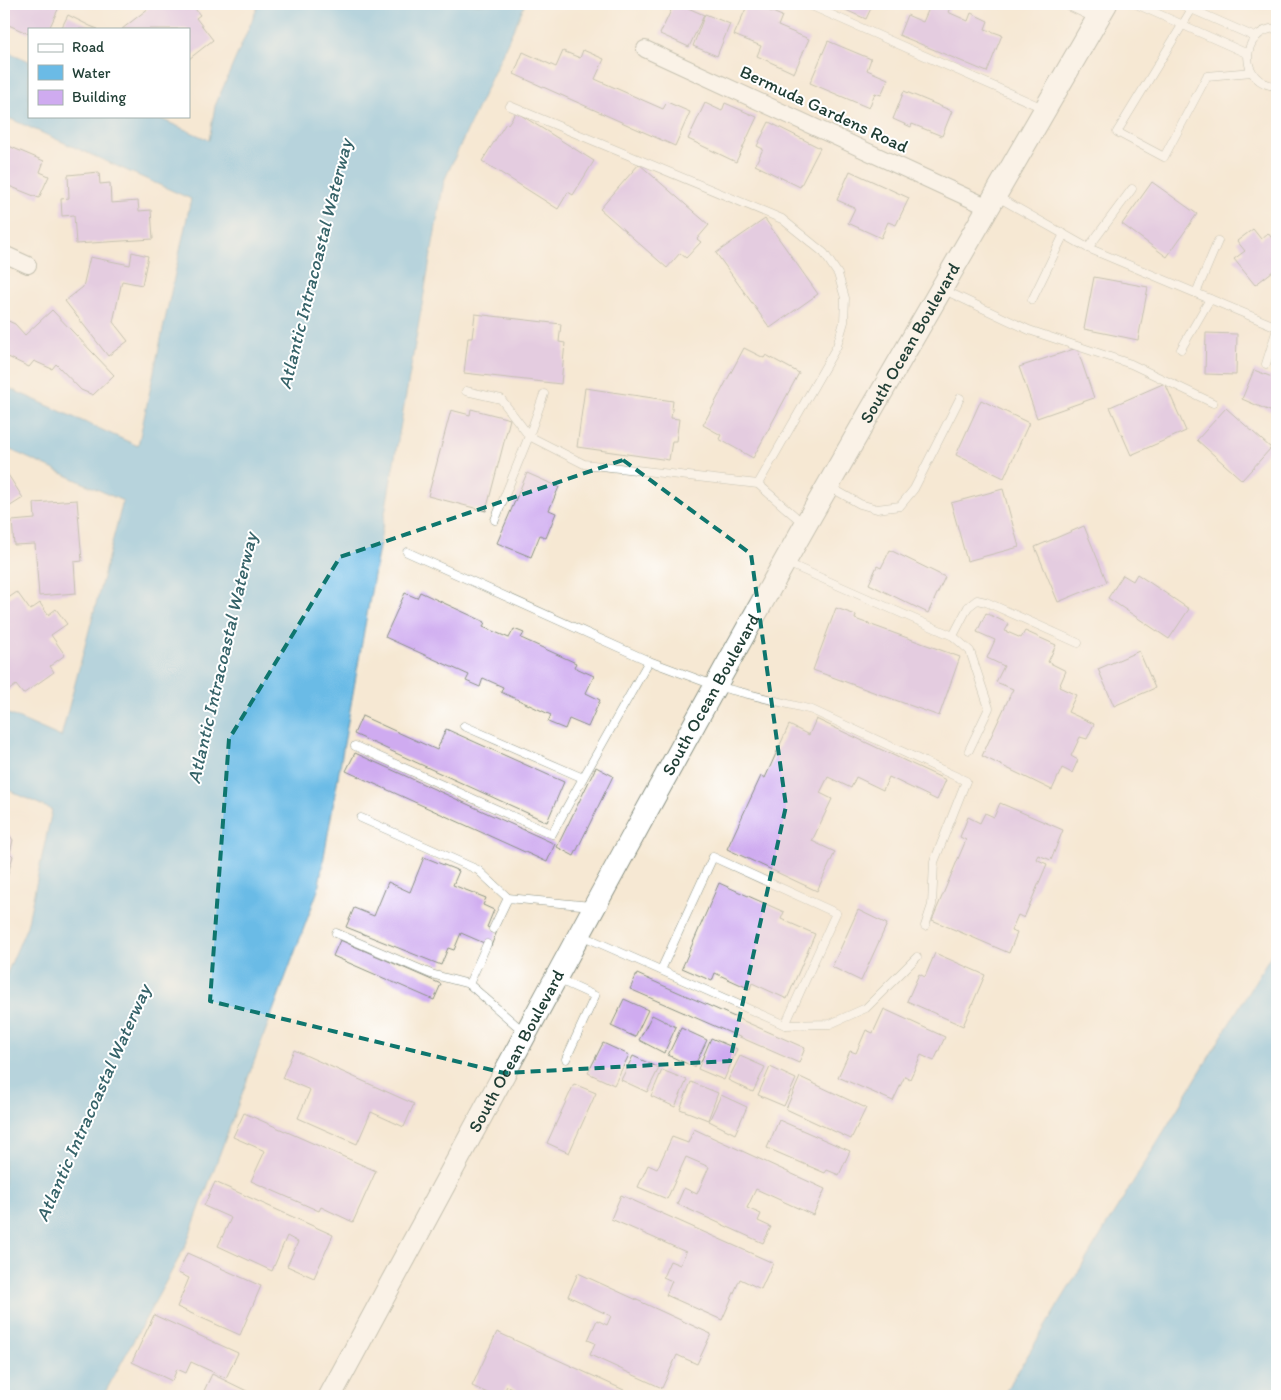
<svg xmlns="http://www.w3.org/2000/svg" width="1281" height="1400" font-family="Itim,sans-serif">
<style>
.water{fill:#6bbbe6;stroke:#457c8d}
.building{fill:#cfabf0}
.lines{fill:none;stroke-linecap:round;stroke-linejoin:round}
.lane-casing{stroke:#8a9284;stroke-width:9}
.street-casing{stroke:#8a9284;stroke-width:18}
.secondary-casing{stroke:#8a9284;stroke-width:24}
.lane{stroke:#fff;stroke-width:8}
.street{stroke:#fff;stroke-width:16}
.secondary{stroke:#fff;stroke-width:22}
.marked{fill:none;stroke:#0f766e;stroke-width:4;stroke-dasharray:10 6;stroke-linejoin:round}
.labels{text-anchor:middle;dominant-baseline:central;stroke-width:4;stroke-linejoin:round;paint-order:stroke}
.street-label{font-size:18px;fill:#1f3d34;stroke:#fff}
.water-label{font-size:19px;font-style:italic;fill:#366369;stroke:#fff}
</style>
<rect width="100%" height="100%" fill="#fff"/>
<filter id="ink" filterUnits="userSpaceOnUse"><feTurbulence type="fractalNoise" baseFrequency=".02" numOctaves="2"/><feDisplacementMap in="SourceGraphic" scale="10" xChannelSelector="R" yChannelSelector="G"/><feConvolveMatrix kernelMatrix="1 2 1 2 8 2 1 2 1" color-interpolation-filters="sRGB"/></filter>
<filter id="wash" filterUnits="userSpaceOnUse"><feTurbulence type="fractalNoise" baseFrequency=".0096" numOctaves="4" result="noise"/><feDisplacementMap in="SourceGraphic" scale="20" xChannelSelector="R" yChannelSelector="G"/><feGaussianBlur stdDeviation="1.12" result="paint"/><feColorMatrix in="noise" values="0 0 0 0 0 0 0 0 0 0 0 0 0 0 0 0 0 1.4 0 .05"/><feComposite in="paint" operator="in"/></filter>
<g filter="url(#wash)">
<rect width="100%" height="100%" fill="#f6e8d3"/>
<g class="water">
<polygon points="259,4 525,4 444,181 318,890 185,1247 103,1396 4,1396 4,980 27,926 52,810 4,788 4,712 61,737 123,501 4,447 4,386 138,446 191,199 4,116 4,50 29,61 29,116 154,116 209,140 215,106"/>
<polygon points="1277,945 1277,1396 1003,1396"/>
</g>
<g id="blocks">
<g class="building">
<polygon points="4,4 58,4 60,5 49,29 29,29 29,34 4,23"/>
<polygon points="154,4 174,4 178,8 184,4 191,4 200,15 196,18 213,40 189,59 189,29 122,29"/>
<polygon points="674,4 679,4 704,15 689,47 660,34"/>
<polygon points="748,4 753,4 782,16 778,26 809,39 794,73 757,56 761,46 734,35"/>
<polygon points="832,4 873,4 866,19"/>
<polygon points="931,4 952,4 948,12 968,21 971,13 988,21 985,29 1002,35 987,72 899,35 907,15 923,22"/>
<polygon points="705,14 730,24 717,56 693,46"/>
<polygon points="68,15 90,26 98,29 61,29"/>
<polygon points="828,41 871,59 867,70 888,79 881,95 875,93 869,108 810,83"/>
<polygon points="583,50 604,59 595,79 663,109 667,102 690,112 675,146 514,74 523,52 556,67 563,51 580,58"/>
<polygon points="904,91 952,111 942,136 912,124 911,127 893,119"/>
<polygon points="705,103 722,111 725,103 757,117 736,162 688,139"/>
<polygon points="516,112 594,161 573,195 568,192 558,209 482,161 506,123 508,124"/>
<polygon points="769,122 820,148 800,187 755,165 763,149 757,146"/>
<polygon points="4,144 44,161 40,172 49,176 39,198 4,184"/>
<polygon points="639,164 709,225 697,239 701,242 686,258 680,253 667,268 600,209"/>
<polygon points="850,171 909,198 896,225 888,222 881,238 848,223 855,208 837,200"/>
<polygon points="99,172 100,184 110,183 111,203 138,201 139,211 151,210 153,239 76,244 74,215 62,216 61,199 69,198 68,175"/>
<polygon points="1152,182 1197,214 1167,257 1122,224"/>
<polygon points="765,219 818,294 770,328 716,253"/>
<polygon points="1253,229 1261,239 1268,233 1277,245 1277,268 1255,285 1234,259 1245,251 1237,241"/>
<polygon points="132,252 148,256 142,285 122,281 113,322 128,341 108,356 65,301 83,287 90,257 130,265"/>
<polygon points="1094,277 1148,287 1138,340 1084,329"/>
<polygon points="52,310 114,375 93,395 81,390 56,364 52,369 34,361 29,367 4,355 4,319 15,324 25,335"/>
<polygon points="475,314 561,324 559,342 565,343 561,384 464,373 468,338 472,338"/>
<polygon points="1206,333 1237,334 1236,375 1205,374"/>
<polygon points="744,348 764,358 766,355 799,373 753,458 719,439 721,435 703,425"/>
<polygon points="1077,348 1094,398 1037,418 1019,367"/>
<polygon points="1254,370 1277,379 1277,414 1242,399"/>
<polygon points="1165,383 1186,431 1131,455 1110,407"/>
<polygon points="585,388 673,401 671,418 679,419 676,441 672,441 669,460 577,447"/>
<polygon points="981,400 1029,423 1004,478 956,455"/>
<polygon points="1226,408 1271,448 1242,480 1197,440"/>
<polygon points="471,409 510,419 486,511 428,496 451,410 470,415"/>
<polygon points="5,470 23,498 4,510 4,471"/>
<polygon points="527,473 559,487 549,510 556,513 546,538 540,535 531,557 497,543"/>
<polygon points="1003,489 1019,547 967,561 951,503"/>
<polygon points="77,500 82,561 74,562 76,593 39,596 35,544 14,545 12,521 35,519 34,503"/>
<polygon points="1084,526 1107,582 1058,602 1035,547"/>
<polygon points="890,550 945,577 928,613 869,584 877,566 881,568"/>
<polygon points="1137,574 1189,609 1169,639 1108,598 1123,575 1133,581"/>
<polygon points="17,592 30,610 40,603 48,615 56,609 67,624 51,635 65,655 50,666 54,672 23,694 16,685 4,694 4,629 9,625 4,618 4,601"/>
<polygon points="420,592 485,622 483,627 509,638 514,629 524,633 521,638 576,663 574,667 594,676 586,693 600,700 588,727 569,719 565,729 548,722 551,715 501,692 503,687 483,678 480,687 466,681 469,675 385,637 405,593 417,598"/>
<polygon points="836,608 856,615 855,619 960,657 939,716 813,670"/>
<polygon points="986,613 1009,624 1005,631 1021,638 1025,631 1056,645 1048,662 1066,671 1059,687 1076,695 1068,712 1094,724 1087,739 1080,737 1071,756 1078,760 1072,773 1062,768 1052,790 982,756 1013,689 996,682 1004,666 987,658 995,640 977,632"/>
<polygon points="1139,651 1155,688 1114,706 1098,669"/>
<polygon points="362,716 437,750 446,729 564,782 547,822 354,734"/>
<polygon points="816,719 946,780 937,800 889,777 883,790 856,777 851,788 828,777 820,793 832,799 812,841 835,852 817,891 727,849 761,776 765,778 789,725 809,735"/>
<polygon points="355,753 555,844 547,862 346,771"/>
<polygon points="596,767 613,776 574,856 557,847"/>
<polygon points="1000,803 1063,830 1051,860 1038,855 1036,859 1047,864 1024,918 1018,915 1011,931 1017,933 1009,953 932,920 966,840 960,837 968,817 980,823 985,813 994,817"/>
<polygon points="4,832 8,833 13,840 10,853 13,856 5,884"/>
<polygon points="424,857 459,871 453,885 486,898 483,905 494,910 487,927 497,931 491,946 461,933 454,950 448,948 441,965 346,927 354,908 374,916 388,882 410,892"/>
<polygon points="719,883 784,912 781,919 815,934 787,999 752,983 750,989 715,973 712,981 682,968"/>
<polygon points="858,910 887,924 861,981 832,967"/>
<polygon points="340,940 441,984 434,1000 333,956"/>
<polygon points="935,953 985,975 963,1026 907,1001 919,974 925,977"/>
<polygon points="637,974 805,1048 799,1063 630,989"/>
<polygon points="624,999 648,1010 635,1037 611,1026"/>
<polygon points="884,1009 945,1037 934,1061 921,1055 910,1079 905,1076 893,1101 838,1077 850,1051 856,1053 866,1030 873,1033"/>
<polygon points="652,1015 676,1027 664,1053 639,1040"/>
<polygon points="681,1028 707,1040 694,1067 668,1055"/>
<polygon points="711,1038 737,1049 724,1080 698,1069"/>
<polygon points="603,1043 629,1055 614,1085 588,1073"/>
<polygon points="294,1050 414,1104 404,1127 371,1112 357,1144 298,1118 310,1090 282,1078"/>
<polygon points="633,1056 659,1068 647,1092 621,1080"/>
<polygon points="740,1056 765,1067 753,1092 728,1080"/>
<polygon points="770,1067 796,1079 784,1106 758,1095"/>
<polygon points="662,1070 687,1080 675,1107 651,1096"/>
<polygon points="800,1077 866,1108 851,1139 786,1109"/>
<polygon points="691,1082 718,1093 708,1120 680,1109"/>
<polygon points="574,1084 596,1093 569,1153 547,1143"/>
<polygon points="721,1095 747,1107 735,1134 709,1121"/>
<polygon points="244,1113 376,1171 353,1222 321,1207 319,1211 251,1181 265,1151 233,1137"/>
<polygon points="779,1120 850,1151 839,1175 827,1170 825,1173 767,1148"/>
<polygon points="694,1129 825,1189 813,1215 756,1189 747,1208 761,1214 758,1221 771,1227 763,1243 677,1204 684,1188 697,1194 709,1167 686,1157 667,1199 638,1187 648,1165 657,1169 672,1137 688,1143"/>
<polygon points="215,1182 333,1235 314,1278 287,1266 298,1242 287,1236 272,1271 218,1246 231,1218 204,1206"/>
<polygon points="621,1195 773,1263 761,1289 740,1279 722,1320 666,1295 672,1281 663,1277 670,1261 680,1265 686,1252 611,1219"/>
<polygon points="187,1253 261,1286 240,1335 177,1307 189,1278 178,1273"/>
<polygon points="578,1273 711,1334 697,1364 677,1355 662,1388 590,1355 595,1343 588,1340 597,1320 607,1325 611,1316 568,1296"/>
<polygon points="154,1315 238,1353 226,1378 191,1362 186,1373 177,1369 172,1381 132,1362"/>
<polygon points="497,1332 637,1396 529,1396 507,1386 502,1396 494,1396 472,1386"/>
<polygon points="212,1374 257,1396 202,1395"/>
</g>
</g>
</g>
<g filter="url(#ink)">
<use href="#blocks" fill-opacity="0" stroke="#8a9284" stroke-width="1"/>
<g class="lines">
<defs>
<g id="lane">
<polyline points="807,4 1043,108"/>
<polyline points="1064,4 1096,19"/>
<polyline points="1136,4 1248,54"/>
<polyline points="1180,4 1255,37"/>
<polyline points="1195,4 1117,132 1164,157 1207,76 1252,72"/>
<path d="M1277,28C1238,30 1239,85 1277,86"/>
<polyline points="510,106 782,219 824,253 838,274 845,298 844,322 837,346 758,484"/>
<polyline points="996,196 1088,248 1277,327"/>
<polyline points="1088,248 1132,189"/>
<polyline points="944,290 1029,330 1131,364 1213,403"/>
<polyline points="1196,293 1218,241"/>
<polyline points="1032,300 1064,234"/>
<polyline points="1181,349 1210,299"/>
<polyline points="1266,364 1277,329"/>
<polyline points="466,391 501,399 529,436 584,464 758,484 804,524"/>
<polyline points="830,487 860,504 877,509 900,506 914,489 960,398"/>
<polyline points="495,520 529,436 544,394"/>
<polyline points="407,552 649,661 716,686 812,710 966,781 934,862 932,905 925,926"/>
<polyline points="787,563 953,636 970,651 989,708 969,750"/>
<polyline points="953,636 968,607 977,600 986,602 1078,643"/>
<polyline points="464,726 583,778 649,661"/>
<polyline points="355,746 552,834 583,778"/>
<polyline points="361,818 478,870 508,898"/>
<polyline points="493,929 508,898 591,906"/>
<polyline points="336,933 431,974 469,984"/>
<polyline points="581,935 785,1025 830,1024 866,1008 917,957"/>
<polyline points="487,944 469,984 524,1032"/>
<polyline points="661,970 713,857 836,913 785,1025"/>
<polyline points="557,979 595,996 566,1059"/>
</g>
<g id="street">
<polyline points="645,49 988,207"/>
<polyline points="4,254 28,265"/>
</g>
<g id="secondary">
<path id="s1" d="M330,1396C488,1105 643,812 806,524C905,350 1006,177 1106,4"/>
</g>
</defs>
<use href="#lane" class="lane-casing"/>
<use href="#street" class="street-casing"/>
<use href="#secondary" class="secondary-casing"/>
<use href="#lane" class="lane"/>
<use href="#street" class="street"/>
<use href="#secondary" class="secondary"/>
</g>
</g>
<path d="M0 0H1281V1400H0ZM623,460L751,554L786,806L730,1061L504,1073L210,1001L229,739L340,557Z" fill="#f6e8d3" fill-opacity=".55" fill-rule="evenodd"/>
<path class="marked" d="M623,460L751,554L786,806L730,1061L504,1073L210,1001L229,739L340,557Z"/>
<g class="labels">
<g class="street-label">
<text transform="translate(824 109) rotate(25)">Bermuda Gardens Road</text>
<text stroke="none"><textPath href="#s1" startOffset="1202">South Ocean Boulevard</textPath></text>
<text stroke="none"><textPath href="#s1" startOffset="798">South Ocean Boulevard</textPath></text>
<text stroke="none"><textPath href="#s1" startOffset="392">South Ocean Boulevard</textPath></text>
</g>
<g class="water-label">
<text transform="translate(315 264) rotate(-76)">Atlantic Intracoastal Waterway</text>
<text transform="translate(222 658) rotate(-77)">Atlantic Intracoastal Waterway</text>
<text transform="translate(93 1103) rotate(-66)">Atlantic Intracoastal Waterway</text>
</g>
</g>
<rect width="1281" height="1400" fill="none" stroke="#fff" stroke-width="20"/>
<rect x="28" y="28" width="162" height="90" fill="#ffffff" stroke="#a5b1ae"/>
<rect x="38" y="44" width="25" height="8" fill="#ffffff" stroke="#a5b1ae"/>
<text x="72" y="52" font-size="15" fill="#1f3d34">Road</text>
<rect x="38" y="65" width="25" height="15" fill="#6bbbe6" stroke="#a5b1ae"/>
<text x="72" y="78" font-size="15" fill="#1f3d34">Water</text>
<rect x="38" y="90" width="25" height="15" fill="#cfabf0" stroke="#a5b1ae"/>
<text x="72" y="102" font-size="15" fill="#1f3d34">Building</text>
</svg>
